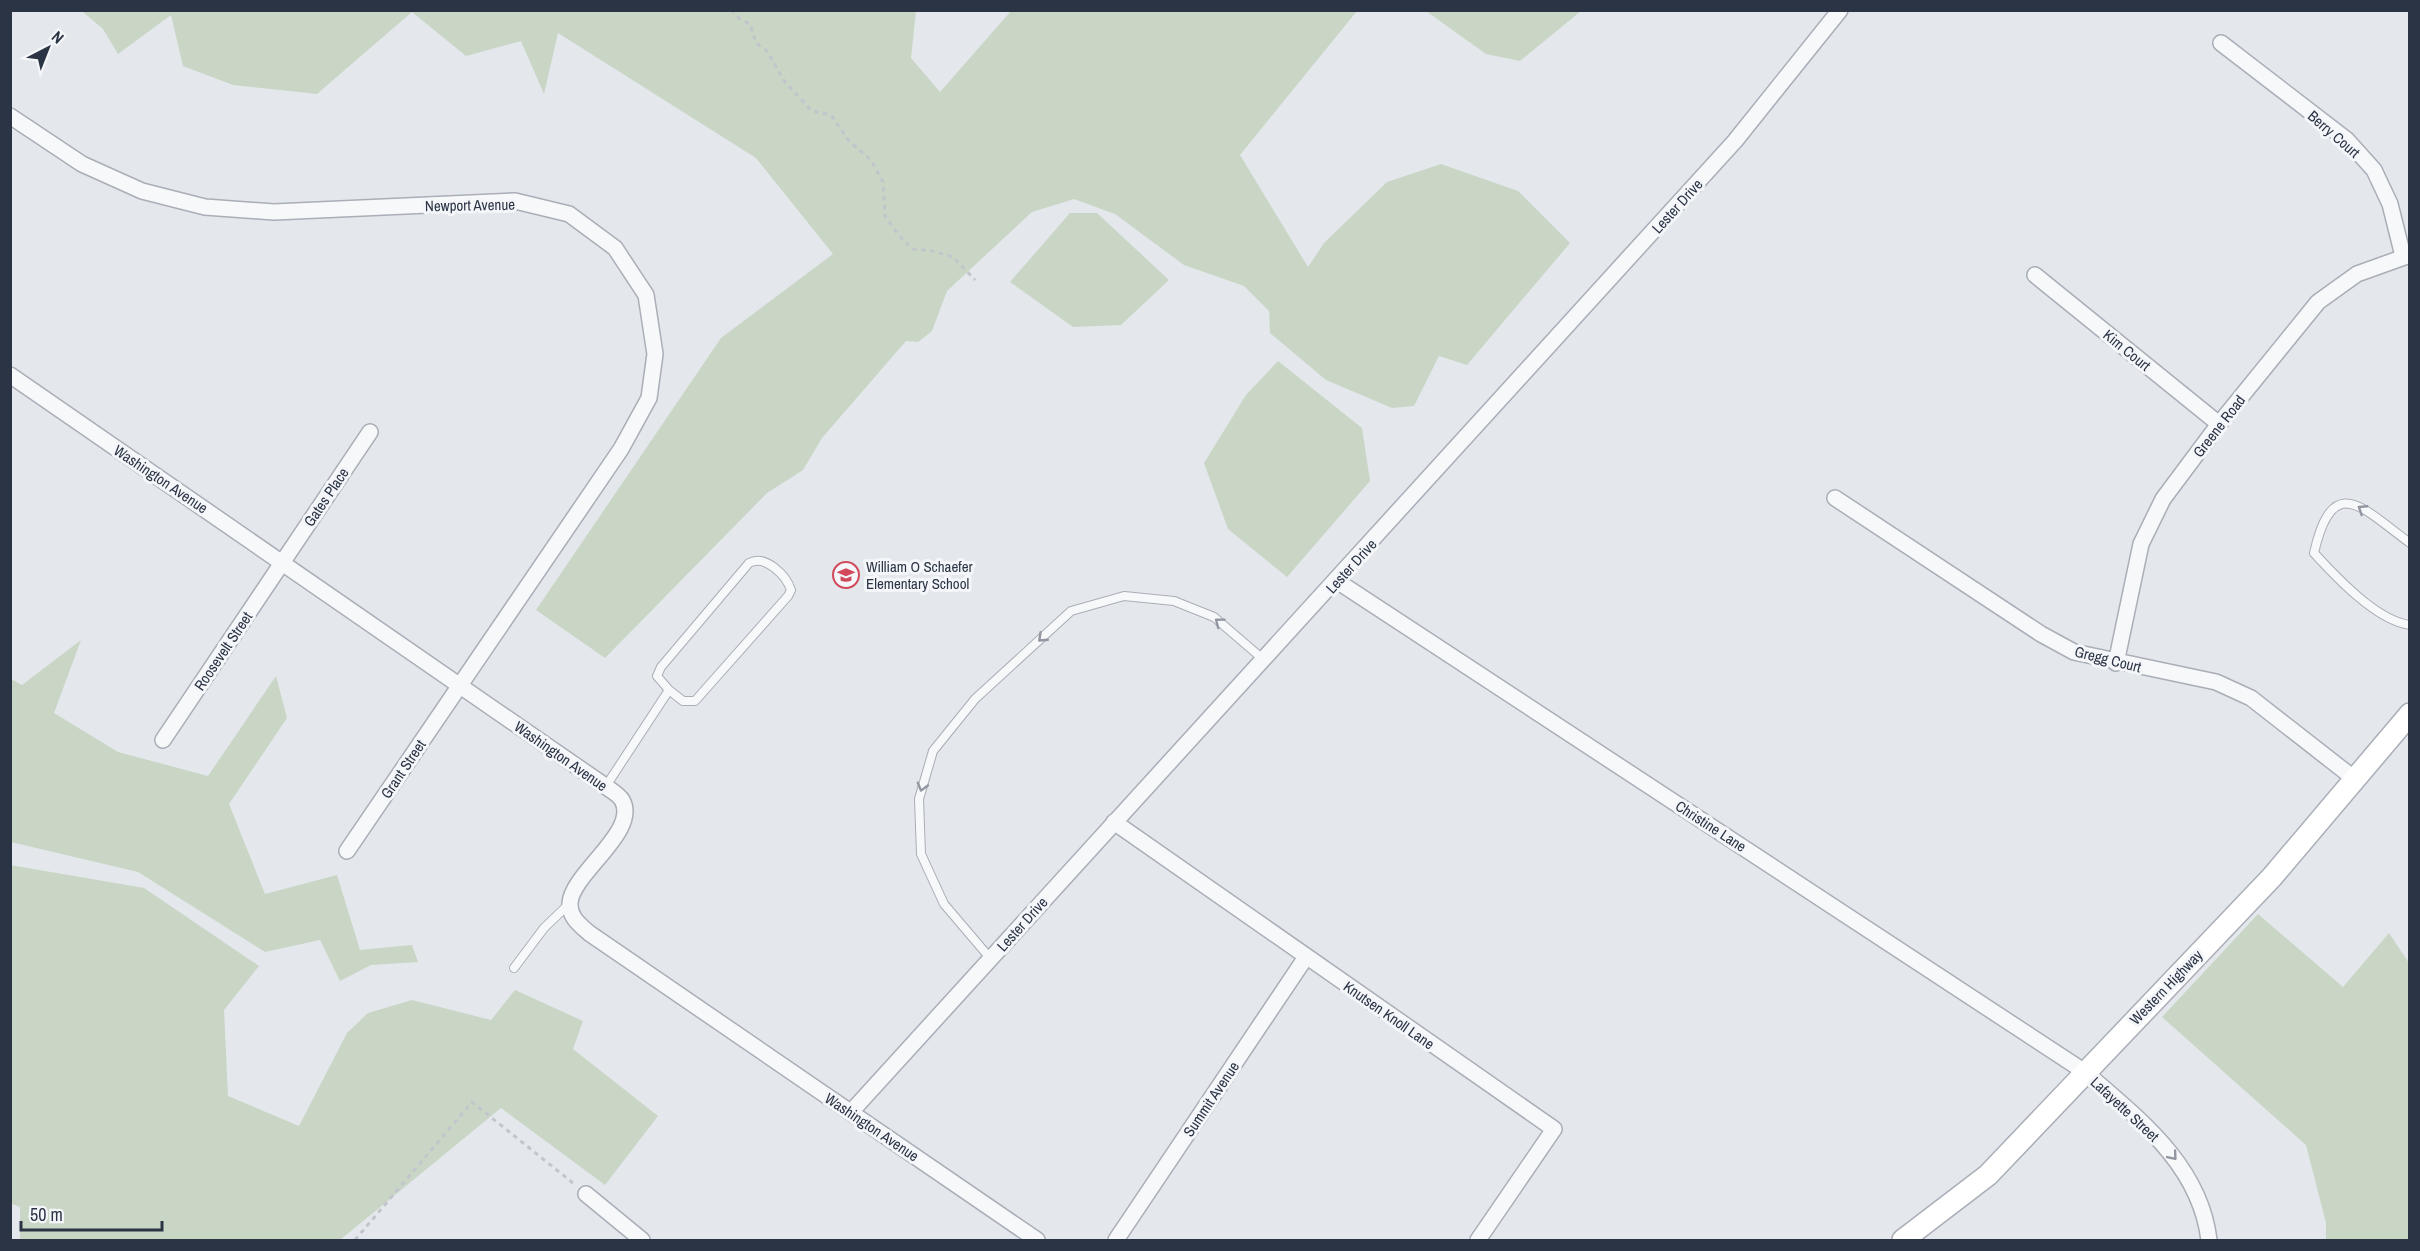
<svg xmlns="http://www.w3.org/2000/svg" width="2420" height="1251" font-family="'Archivo Narrow',sans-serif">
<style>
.green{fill:#c9d6c5}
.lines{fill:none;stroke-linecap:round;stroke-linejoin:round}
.lane-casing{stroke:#a9aeb7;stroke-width:10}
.street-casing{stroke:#a9aeb7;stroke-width:18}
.secondary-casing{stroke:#a9aeb7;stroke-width:24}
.path{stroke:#c2c5cb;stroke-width:3;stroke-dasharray:4.5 4.5;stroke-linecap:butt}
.lane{stroke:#f7f8fa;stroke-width:8}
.street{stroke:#f7f8fa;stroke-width:15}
.secondary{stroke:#fff;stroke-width:21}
.oneway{stroke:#9196a0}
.labels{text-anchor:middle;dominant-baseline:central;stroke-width:6;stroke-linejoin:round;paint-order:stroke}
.street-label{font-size:15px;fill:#2b3445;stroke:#f4f6f9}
.poi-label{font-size:15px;fill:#2b3445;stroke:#f4f6f9;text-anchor:start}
</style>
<rect width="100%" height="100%" fill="#e4e7ec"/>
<g class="green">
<polygon points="82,11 916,11 911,58 940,92 1011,11 1357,11 1240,155 1308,267 1324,243 1387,182 1441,164 1518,191 1570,243 1467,365 1439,356 1414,406 1392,408 1326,380 1270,333 1269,311 1244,286 1184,265 1115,214 1074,199 1032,212 947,291 932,331 918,342 906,341 822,438 803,470 767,493 605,658 536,610 721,338 833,254 756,158 558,33 544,94 521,41 466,56 412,12 317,94 233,85 183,66 171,15 118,54 103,29"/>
<polygon points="1426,11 1581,11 1520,61 1486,54"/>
<polygon points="1070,213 1097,213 1169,280 1121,325 1073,327 1010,282"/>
<polygon points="1278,361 1362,428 1370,481 1287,577 1228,529 1204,463 1246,395"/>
<polygon points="81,640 54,713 118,752 208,776 276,676 287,718 229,804 265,894 337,875 360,950 412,945 418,962 371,965 340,981 320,940 265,952 138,872 11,842 11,679 22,685"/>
<polygon points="10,865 144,888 259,966 224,1010 228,1096 299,1126 347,1033 368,1013 412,1000 491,1020 515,990 583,1021 573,1049 658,1116 605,1185 501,1108 340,1240 20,1240 20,1207 10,1203"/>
<polygon points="2258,914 2343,987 2389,933 2409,963 2409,1240 2326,1240 2326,1223 2306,1145 2162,1017"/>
</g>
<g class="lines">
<defs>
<g id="lane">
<path d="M2410,543C2363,509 2333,470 2314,553C2336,577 2377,621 2410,625"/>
<path d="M606,786L669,690L657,676L661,667L749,563C765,554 786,575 791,590L788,596L695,701H683L669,690"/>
<polyline points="990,958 944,904 921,854 919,799 933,751 975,699 1071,611 1124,596 1174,601 1214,617 1264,660"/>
<polyline points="514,968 544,928 569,904"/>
</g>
<g id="street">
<polyline points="2221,43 2347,140 2374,170 2390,204 2403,256"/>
<polyline points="10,116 82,164 142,191 205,207 274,212 515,201 569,214 615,248 646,295 655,354 649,398 621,449 347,851"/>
<polyline points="2035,275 2219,424"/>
<path d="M10,375L608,788C612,791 619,795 622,800C640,831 572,873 570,903C569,917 580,925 589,933L1037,1240"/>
<polyline points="1835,498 2041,634 2074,652 2216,682 2251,698 2356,780"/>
<path d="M1337,581L2085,1072C2139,1119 2200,1165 2209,1240"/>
<polyline points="2116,663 2141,544 2163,499 2219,424 2318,302 2357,274 2410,255"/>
<polyline points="163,740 370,432"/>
<polyline points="1114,822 1554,1129 1478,1240"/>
<polyline points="851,1112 1735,141 1840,10"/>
<polyline points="586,1194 642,1240"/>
<polyline points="1116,1240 1306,957"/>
</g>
<polyline id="secondary" points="1903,1240 1988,1175 2272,877 2410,714"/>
</defs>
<use href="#lane" class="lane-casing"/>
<use href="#street" class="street-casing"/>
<use href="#secondary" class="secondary-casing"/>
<g class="path">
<polyline points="731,10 740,19 750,24 756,43 767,51 785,82 812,111 831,115 849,141 871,160 883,182 885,216 897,233 912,249 932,251 953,257 975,280"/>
<polyline points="355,1240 472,1102 573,1183"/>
</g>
<use href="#lane" class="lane"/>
<use href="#street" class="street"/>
<use href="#secondary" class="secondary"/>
</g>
<defs><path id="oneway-chevron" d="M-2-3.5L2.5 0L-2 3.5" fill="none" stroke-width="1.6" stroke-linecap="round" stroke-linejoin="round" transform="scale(1.5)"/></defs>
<g class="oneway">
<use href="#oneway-chevron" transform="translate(2362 509) rotate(-147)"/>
<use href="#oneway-chevron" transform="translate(1219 622) rotate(-143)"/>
<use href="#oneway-chevron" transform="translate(1042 638) rotate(137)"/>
<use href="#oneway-chevron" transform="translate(922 787) rotate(106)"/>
<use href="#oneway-chevron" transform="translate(2173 1156) rotate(50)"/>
</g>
<defs>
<symbol id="school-ring" viewBox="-11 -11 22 22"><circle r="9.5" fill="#f4f6f9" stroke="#d1495b" stroke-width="1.5"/><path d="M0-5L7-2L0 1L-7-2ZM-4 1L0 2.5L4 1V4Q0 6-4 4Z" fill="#d1495b"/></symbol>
</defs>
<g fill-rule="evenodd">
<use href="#school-ring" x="831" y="560" width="30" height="30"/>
</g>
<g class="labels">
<g class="street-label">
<text transform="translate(2334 134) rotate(41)">Berry Court</text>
<text transform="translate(470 205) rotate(-1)">Newport Avenue</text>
<text transform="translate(1677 206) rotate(-48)">Lester Drive</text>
<text transform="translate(2127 350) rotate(39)">Kim Court</text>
<text transform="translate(2219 426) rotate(-52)">Greene Road</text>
<text transform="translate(161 479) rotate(34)">Washington Avenue</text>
<text transform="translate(326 497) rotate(-56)">Gates Place</text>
<text transform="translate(1351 566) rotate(-48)">Lester Drive</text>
<text transform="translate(223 651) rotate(-56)">Roosevelt Street</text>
<text transform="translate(2108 659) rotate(14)">Gregg Court</text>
<text transform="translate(561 756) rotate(35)">Washington Avenue</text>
<text transform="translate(403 769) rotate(-56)">Grant Street</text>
<text transform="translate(1711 826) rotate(33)">Christine Lane</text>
<text transform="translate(1022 924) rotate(-48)">Lester Drive</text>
<text transform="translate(2166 987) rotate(-46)">Western Highway</text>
<text transform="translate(1389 1015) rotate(35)">Knutsen Knoll Lane</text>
<text transform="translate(1211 1099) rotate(-56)">Summit Avenue</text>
<text transform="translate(2125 1109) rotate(43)">Lafayette Street</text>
<text transform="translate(872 1127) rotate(34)">Washington Avenue</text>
</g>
<g class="poi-label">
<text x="866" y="566">William O Schaefer<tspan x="866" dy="17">Elementary School</tspan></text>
</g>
</g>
<rect width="2420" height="1251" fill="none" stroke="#2b3445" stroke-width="24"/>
<g transform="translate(48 48) rotate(42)" stroke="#f4f6f9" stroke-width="4.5" paint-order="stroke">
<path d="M0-4.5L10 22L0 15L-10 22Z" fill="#2b3445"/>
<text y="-9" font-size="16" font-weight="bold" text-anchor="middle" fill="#2b3445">N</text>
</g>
<path d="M21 1221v9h141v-9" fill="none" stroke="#2b3445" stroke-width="3"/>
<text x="30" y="1221" font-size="18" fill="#2b3445" stroke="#f4f6f9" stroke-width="4.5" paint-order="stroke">50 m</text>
</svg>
